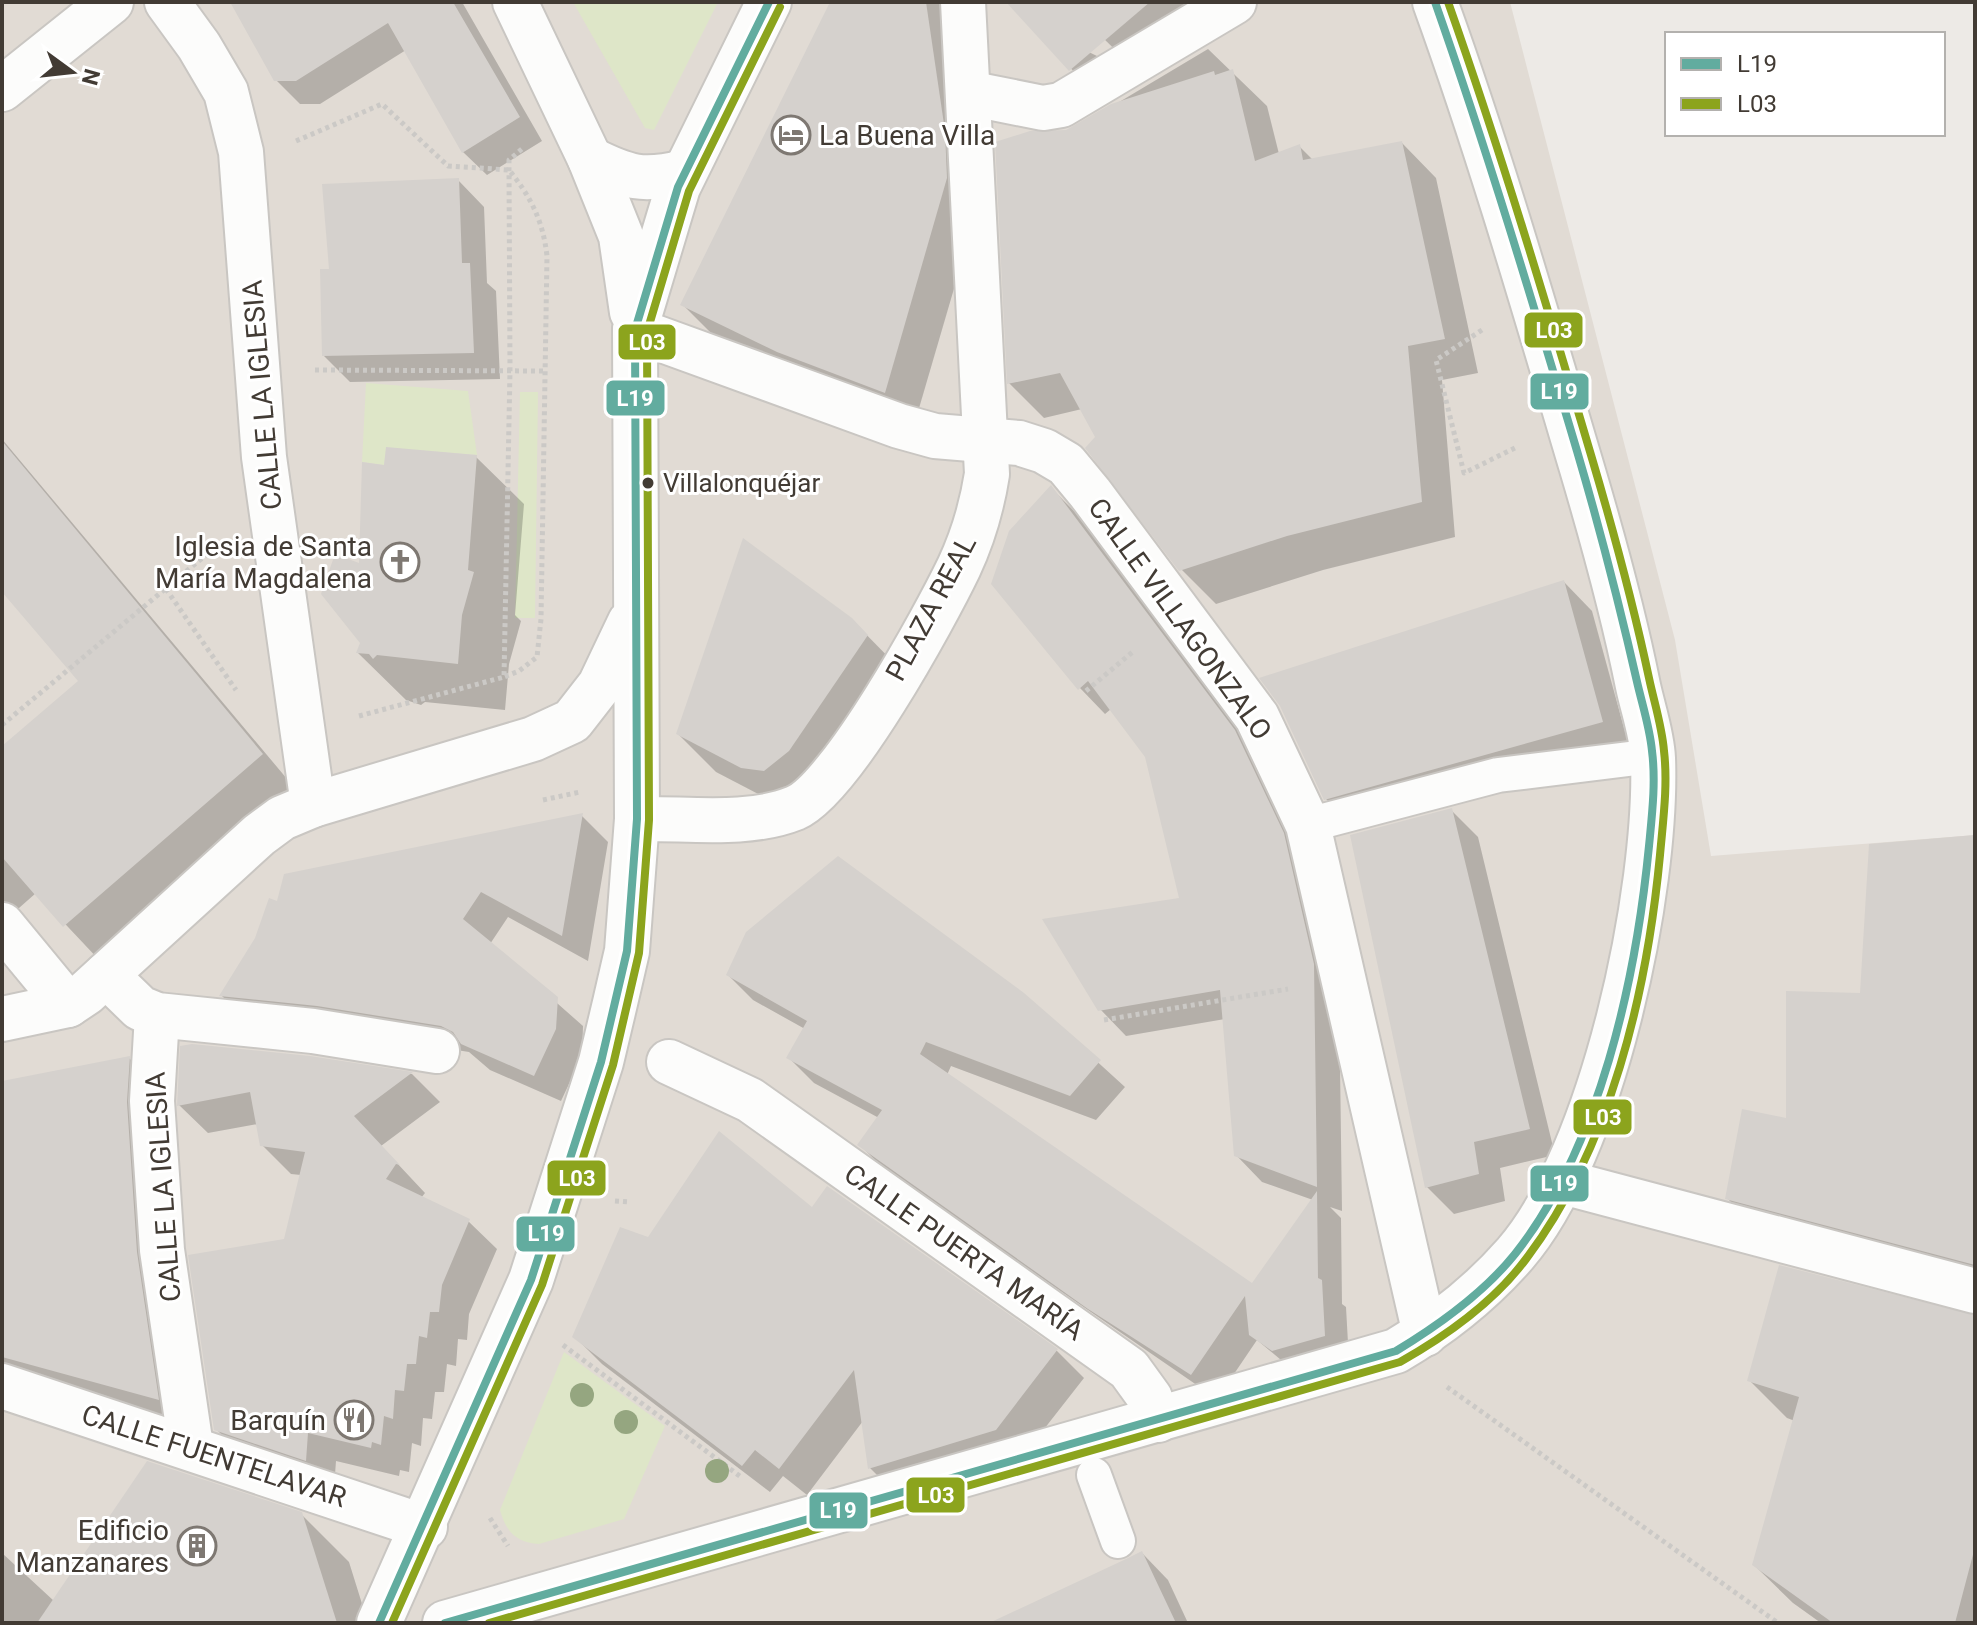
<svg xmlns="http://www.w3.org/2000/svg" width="1977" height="1625" font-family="Roboto,sans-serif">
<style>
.residential{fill:#e1dbd4}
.green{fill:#dee6c8}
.shadow{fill:#0003}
.building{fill:#d5d1cd}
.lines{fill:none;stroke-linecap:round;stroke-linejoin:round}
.lane-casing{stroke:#c9c6c2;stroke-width:38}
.street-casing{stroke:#c9c6c2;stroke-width:48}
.path{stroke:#cbc9c6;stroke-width:5;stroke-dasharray:4 4;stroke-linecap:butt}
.lane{stroke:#fcfcfb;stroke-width:34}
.street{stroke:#fcfcfb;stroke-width:44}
.bus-1-casing{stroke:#fff;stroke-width:14}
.bus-2-casing{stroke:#fff;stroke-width:14}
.bus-1{stroke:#62ac9f;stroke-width:8}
.bus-2{stroke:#8ca41d;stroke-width:8}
.tree{fill:#95a680}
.bus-dot{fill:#423b34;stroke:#fff;stroke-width:3}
.labels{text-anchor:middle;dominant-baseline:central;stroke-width:6;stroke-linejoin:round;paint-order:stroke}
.bus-label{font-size:26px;fill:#423b34;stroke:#fff;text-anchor:start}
.poi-label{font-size:28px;fill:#423b34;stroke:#fff;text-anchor:end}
.street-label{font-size:28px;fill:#423b34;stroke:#fff}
.line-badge{stroke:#fff;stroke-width:3}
.badge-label{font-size:22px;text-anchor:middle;font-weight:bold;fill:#fff}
</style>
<rect width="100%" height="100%" fill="#edeae6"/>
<polygon class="residential" points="2,2 1510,2 1675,640 1711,856 1975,835 1975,1623 2,1623"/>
<g class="green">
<polygon points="573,2 718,2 654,130 645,128"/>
<polygon points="366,383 468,391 477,455 387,448 384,465 362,462"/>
<polygon points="520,392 538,392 535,618 515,618"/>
<path d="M564,1352L665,1426L624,1519L539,1544C516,1542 506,1532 500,1510Z"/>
</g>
<g class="shadow">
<polygon points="231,2 462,2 542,141 487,175 463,152 406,50 320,104 300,104 276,80"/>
<polygon points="832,2 951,2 977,210 915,422 713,335 683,305"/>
<polygon points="1066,2 1238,2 1137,71"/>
<polygon points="1027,22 1097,56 1123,81 1097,96"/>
<polygon points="1208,49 1267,106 1279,154 1299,146 1313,160 1402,143 1436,178 1478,373 1442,380 1455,537 1323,570 1216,604 1181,569 1082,409 1044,418 1009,383 1047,135 1074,129"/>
<polygon points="458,180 484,207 487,283 496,291 500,379 350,382 324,356 331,271"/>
<polygon points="2,439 298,792 101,962 36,893 2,923 2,749 81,681 2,588"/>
<polygon points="476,457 524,504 515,615 521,621 509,664 505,710 425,702 421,705 406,700 358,653 362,643 361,566 386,467"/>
<polygon points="1051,488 1076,513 1261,758 1309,861 1339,992 1342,1211 1330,1207 1341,1218 1342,1304 1346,1307 1349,1361 1299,1375 1257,1340 1217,1399 885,1170 860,1145 879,1118 814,1083 789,1058 805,1029 753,1000 728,975 1023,994 1125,1087 1096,1120 951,1066 947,1075 1253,1286 1313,1200 1262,1182 1236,1155 1225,1019 1126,1036 1100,1009 1181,900 1146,756 1111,709 1105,714 1080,688"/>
<polygon points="1564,582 1592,611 1630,750 1354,827 1326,799"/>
<polygon points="851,619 905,674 781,806 716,772 678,734"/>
<polygon points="1451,810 1478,837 1555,1155 1500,1168 1505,1201 1454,1214 1427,1187"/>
<polygon points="582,816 608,842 588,961 508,917 490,944 583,1026 582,1056 561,1101 490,1070 469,1052 345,1032 248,1022 222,996 279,903"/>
<polygon points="1975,837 1975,1291 1760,1232 1727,1198 1788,1120 1862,995"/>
<polygon points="129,1058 159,1089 188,1429 2,1376 2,1083"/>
<polygon points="309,1058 412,1074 440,1102 381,1146 425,1193 421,1198 468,1221 497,1249 469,1314 467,1340 458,1339 456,1366 447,1364 444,1392 435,1392 432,1419 423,1418 421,1446 412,1443 409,1472 400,1470 399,1476 336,1461 334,1488 245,1458 216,1429 285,1241 301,1175 291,1174 262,1145 258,1124 208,1133 179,1105"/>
<polygon points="828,1188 1057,1351 1084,1378 1023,1456 897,1495 870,1468 863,1421 807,1495 783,1476 770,1492 602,1364 575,1337 649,1240 812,1210"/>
<polygon points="1975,1317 1975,1623 1821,1623 1793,1603 1754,1565 1795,1421 1787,1418 1749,1380"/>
<polygon points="301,1514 349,1562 368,1623 2,1623 2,1553 54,1601"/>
<polygon points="1142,1553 1168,1580 1188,1623 1012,1623"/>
</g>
<g class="building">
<polygon points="230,2 453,2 520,117 462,153 388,23 296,81 274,81"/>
<polygon points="830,2 926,2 945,131 947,178 885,393 777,352 680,305"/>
<polygon points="1006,2 1150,2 1069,71"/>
<polygon points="1233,69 1255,161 1300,144 1303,160 1402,141 1445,339 1408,346 1422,502 1287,536 1179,571 1085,448 1095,437 1060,373 1007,384 995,142 1030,131 1066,130 1111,104 1214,71 1215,75"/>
<polygon points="459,178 462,263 470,263 474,353 322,356 320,269 329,269 322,184"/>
<polygon points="2,441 263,754 63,927 2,857 2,746 78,681 2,592"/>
<polygon points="386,447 477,455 468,570 474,572 462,615 458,664 377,655 373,659 369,654 356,653 360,643 321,594 335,554 359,563 362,462 384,465"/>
<polygon points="1051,485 1235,730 1284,833 1314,964 1317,1187 1234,1156 1220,990 1098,1011 1042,919 1179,898 1145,757 1088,681 1078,690 991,584 1009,531"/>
<polygon points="743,538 852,618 868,635 789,751 764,771 741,768 676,734"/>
<polygon points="1564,580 1603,722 1324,800 1280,706 1259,678"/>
<polygon points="1452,808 1530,1129 1474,1142 1479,1174 1425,1188 1350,835"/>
<polygon points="583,813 562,936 481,892 463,919 558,997 556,1029 534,1076 461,1044 453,1032 441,1026 317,1006 219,996 255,938 269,898 277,901 284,874"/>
<polygon points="1975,835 1975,1265 1725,1199 1742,1109 1786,1118 1786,991 1860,993 1869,844"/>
<polygon points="838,856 1024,993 1101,1060 1070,1096 926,1042 920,1054 1252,1283 1317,1191 1318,1278 1322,1280 1325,1336 1272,1351 1249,1335 1245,1296 1191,1375 1088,1309 857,1145 882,1110 786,1058 807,1021 726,975 746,932"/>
<polygon points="192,1044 310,1056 413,1072 354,1116 400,1165 396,1164 386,1179 470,1219 442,1285 439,1312 430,1312 427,1338 419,1336 416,1364 407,1364 404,1391 395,1390 393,1419 384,1416 381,1445 372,1442 371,1448 308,1433 306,1461 214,1430 188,1255 284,1239 305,1152 260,1146 250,1092 177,1106 180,1046"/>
<polygon points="130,1056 127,1102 137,1252 159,1400 2,1357 2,1081"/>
<polygon points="719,1131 812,1207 827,1186 1058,1349 996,1430 868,1469 854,1370 779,1469 755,1450 742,1466 572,1337 620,1227 648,1237"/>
<polygon points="1779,1265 1975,1315 1975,1547 1955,1623 1833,1623 1752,1565 1799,1397 1747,1381"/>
<polygon points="147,1461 302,1512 337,1623 37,1623"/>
<polygon points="1142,1551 1176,1623 989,1623 1126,1559"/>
</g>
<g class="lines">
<defs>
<g id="lane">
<polyline points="1308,825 1498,775 1653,756"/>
<polyline points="1094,1475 1118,1541"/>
</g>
<g id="street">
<polyline points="167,2 199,46 226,92 241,152 264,457 313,805"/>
<polyline points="515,2 590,159 621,236 632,312"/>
<polyline points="2,89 111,2"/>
<polyline points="968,93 1043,108 1061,105 1234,2"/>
<path d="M590,159C628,178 643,182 684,172"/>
<polyline points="635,330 899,426 935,436 1019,443 1044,451 1066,464 1090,493 1257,717 1308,825 1425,1334"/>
<path d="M637,819C688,818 748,827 795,808C841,789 935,617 959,567C973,537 982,506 987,474L963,2"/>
<polyline points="2,925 68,1005"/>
<polyline points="106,975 140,1008 157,1015 313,1031 437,1051"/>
<polyline points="157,1015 152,1101 162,1250 191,1447"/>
<polyline points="2,1019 68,1005 86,993 259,835 282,818 313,805 533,739 572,721 600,685 630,622"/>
<polyline points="669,1062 750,1100 1129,1369 1150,1398 1158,1420"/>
<polyline points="1563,1182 1975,1291"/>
<polyline points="2,1386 425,1527"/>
<polyline points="379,1623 531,1280 601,1062 615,1003 627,951 637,819 635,330 678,187 769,2"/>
<path d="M445,1623L1396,1351C1442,1324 1480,1294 1515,1254C1603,1153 1658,890 1653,758C1652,735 1643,709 1638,686C1623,611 1603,539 1581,465C1535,310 1490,154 1435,2"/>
</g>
</defs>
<use href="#lane" class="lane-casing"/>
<use href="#street" class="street-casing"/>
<g class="path">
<path d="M296,141L382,104L448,166L509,170C531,197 543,221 547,256L541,619L537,657L519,671L504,677"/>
<polyline points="1482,330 1436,360 1464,473 1517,447"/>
<polyline points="315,370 546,371"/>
<polyline points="166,589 236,690"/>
<polyline points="1086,691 1135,650"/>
<polyline points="359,716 504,677 510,370 509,170 509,160 523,148"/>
<polyline points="2,725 219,544"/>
<polyline points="543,800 580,792"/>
<polyline points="1104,1020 1288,989"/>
<polyline points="615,1201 630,1202"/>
<polyline points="563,1345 741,1477"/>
<polyline points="1447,1387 1778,1623"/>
<polyline points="490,1518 508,1546"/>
</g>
<use href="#lane" class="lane"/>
<use href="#street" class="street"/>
<defs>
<g id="bus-1">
<polyline points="379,1623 531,1280 601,1062 627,951 637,819 635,330 678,187 769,2"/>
<path d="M445,1623L1396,1351C1439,1325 1483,1294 1515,1254C1600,1147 1636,979 1649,846C1652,815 1656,782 1652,751C1650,729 1643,707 1638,686C1620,607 1600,529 1577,451C1532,300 1487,150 1435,2"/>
</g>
<g id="bus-2">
<polyline points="392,1623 542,1285 613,1065 639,953 649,820 647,332 689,191 780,7"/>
<path d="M489,1623L1400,1362C1446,1336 1494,1302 1526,1259C1611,1147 1647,992 1660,855C1663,821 1668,785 1664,751C1662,726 1654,702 1649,678C1633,603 1613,529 1591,455C1546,303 1501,152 1448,2"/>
</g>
</defs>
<use href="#bus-1" class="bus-1-casing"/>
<use href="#bus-2" class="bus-2-casing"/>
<use href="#bus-1" class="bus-1"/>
<use href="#bus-2" class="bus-2"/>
</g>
<g class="tree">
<circle cx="582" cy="1395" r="12"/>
<circle cx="626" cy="1422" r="12"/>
<circle cx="717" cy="1471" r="12"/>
</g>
<defs>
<symbol id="hotel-ring" viewBox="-11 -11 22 22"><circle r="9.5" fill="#fff" stroke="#7e7872" stroke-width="1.5"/><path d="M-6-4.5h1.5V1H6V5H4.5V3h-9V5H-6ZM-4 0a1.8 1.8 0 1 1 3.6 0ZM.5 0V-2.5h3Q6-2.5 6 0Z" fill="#7e7872"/></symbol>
<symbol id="church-ring" viewBox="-11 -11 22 22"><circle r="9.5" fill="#fff" stroke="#7e7872" stroke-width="1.5"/><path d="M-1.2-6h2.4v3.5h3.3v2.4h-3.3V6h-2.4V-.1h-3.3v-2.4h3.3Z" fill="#7e7872"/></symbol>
<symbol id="restaurant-ring" viewBox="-11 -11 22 22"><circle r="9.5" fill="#fff" stroke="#7e7872" stroke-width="1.5"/><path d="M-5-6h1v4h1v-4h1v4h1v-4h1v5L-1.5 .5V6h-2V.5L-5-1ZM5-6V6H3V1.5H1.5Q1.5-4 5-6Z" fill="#7e7872"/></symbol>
<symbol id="building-ring" viewBox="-11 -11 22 22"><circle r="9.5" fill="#fff" stroke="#7e7872" stroke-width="1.5"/><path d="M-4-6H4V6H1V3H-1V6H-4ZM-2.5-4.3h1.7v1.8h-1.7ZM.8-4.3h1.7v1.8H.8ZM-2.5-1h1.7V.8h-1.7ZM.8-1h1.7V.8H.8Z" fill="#7e7872"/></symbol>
</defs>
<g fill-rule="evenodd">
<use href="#hotel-ring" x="769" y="113" width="44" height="44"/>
<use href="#church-ring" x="378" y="540" width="44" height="44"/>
<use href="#restaurant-ring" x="332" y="1398" width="44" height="44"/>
<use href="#building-ring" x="175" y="1524" width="44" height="44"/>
</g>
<circle class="bus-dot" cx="648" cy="483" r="7"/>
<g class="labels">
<g class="bus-label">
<text x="663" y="483">Villalonquéjar</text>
</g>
<g class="poi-label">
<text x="819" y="135" text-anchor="start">La Buena Villa</text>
<text x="372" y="546">Iglesia de Santa<tspan x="372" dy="32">María Magdalena</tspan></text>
<text x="326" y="1420">Barquín</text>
<text x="169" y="1530">Edificio<tspan x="169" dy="32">Manzanares</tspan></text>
</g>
<g class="street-label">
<text transform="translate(262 395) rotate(-95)">CALLE LA IGLESIA</text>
<text transform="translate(931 608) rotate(-62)">PLAZA REAL</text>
<text transform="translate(1180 619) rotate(54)">CALLE VILLAGONZALO</text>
<text transform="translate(163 1187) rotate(-94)">CALLE LA IGLESIA</text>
<text transform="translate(964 1252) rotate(35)">CALLE PUERTA MARÍA</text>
<text transform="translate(214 1456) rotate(18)">CALLE FUENTELAVAR</text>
</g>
</g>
<g class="line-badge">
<rect x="1523" y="311" width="61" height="38" rx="8" fill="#8ca41d"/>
<rect x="617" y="323" width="60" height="38" rx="8" fill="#8ca41d"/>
<rect x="1529" y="372" width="61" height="39" rx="8" fill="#62ac9f"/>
<rect x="605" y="379" width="61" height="38" rx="8" fill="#62ac9f"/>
<rect x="1572" y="1098" width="61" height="38" rx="8" fill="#8ca41d"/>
<rect x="546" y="1159" width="61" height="38" rx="8" fill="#8ca41d"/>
<rect x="1529" y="1164" width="61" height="39" rx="8" fill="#62ac9f"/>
<rect x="515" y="1215" width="61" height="38" rx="8" fill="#62ac9f"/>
<rect x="905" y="1476" width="61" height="38" rx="8" fill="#8ca41d"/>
<rect x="808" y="1491" width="61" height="39" rx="8" fill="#62ac9f"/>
</g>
<g class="badge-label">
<text x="1554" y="338">L03</text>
<text x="647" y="350">L03</text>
<text x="1559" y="399">L19</text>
<text x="635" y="406">L19</text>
<text x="1603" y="1125">L03</text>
<text x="577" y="1186">L03</text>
<text x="1559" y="1191">L19</text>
<text x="546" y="1241">L19</text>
<text x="936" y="1503">L03</text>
<text x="838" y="1518">L19</text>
</g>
<rect width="1977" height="1625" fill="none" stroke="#423b34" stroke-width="8"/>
<rect x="1665" y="32" width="280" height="104" fill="#ffffff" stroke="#b3b1ae" stroke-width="2"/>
<rect x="1681" y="58" width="40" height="12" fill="#62ac9f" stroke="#b3b1ae" stroke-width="2"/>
<text x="1737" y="72" font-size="24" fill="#423b34">L19</text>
<rect x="1681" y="98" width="40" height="12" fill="#8ca41d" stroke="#b3b1ae" stroke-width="2"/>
<text x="1737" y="112" font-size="24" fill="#423b34">L03</text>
<g transform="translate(72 72) rotate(105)" stroke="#ffffff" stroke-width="6" paint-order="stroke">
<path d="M0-6L14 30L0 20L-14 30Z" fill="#423b34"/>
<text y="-12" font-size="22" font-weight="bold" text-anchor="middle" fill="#423b34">N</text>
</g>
</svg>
